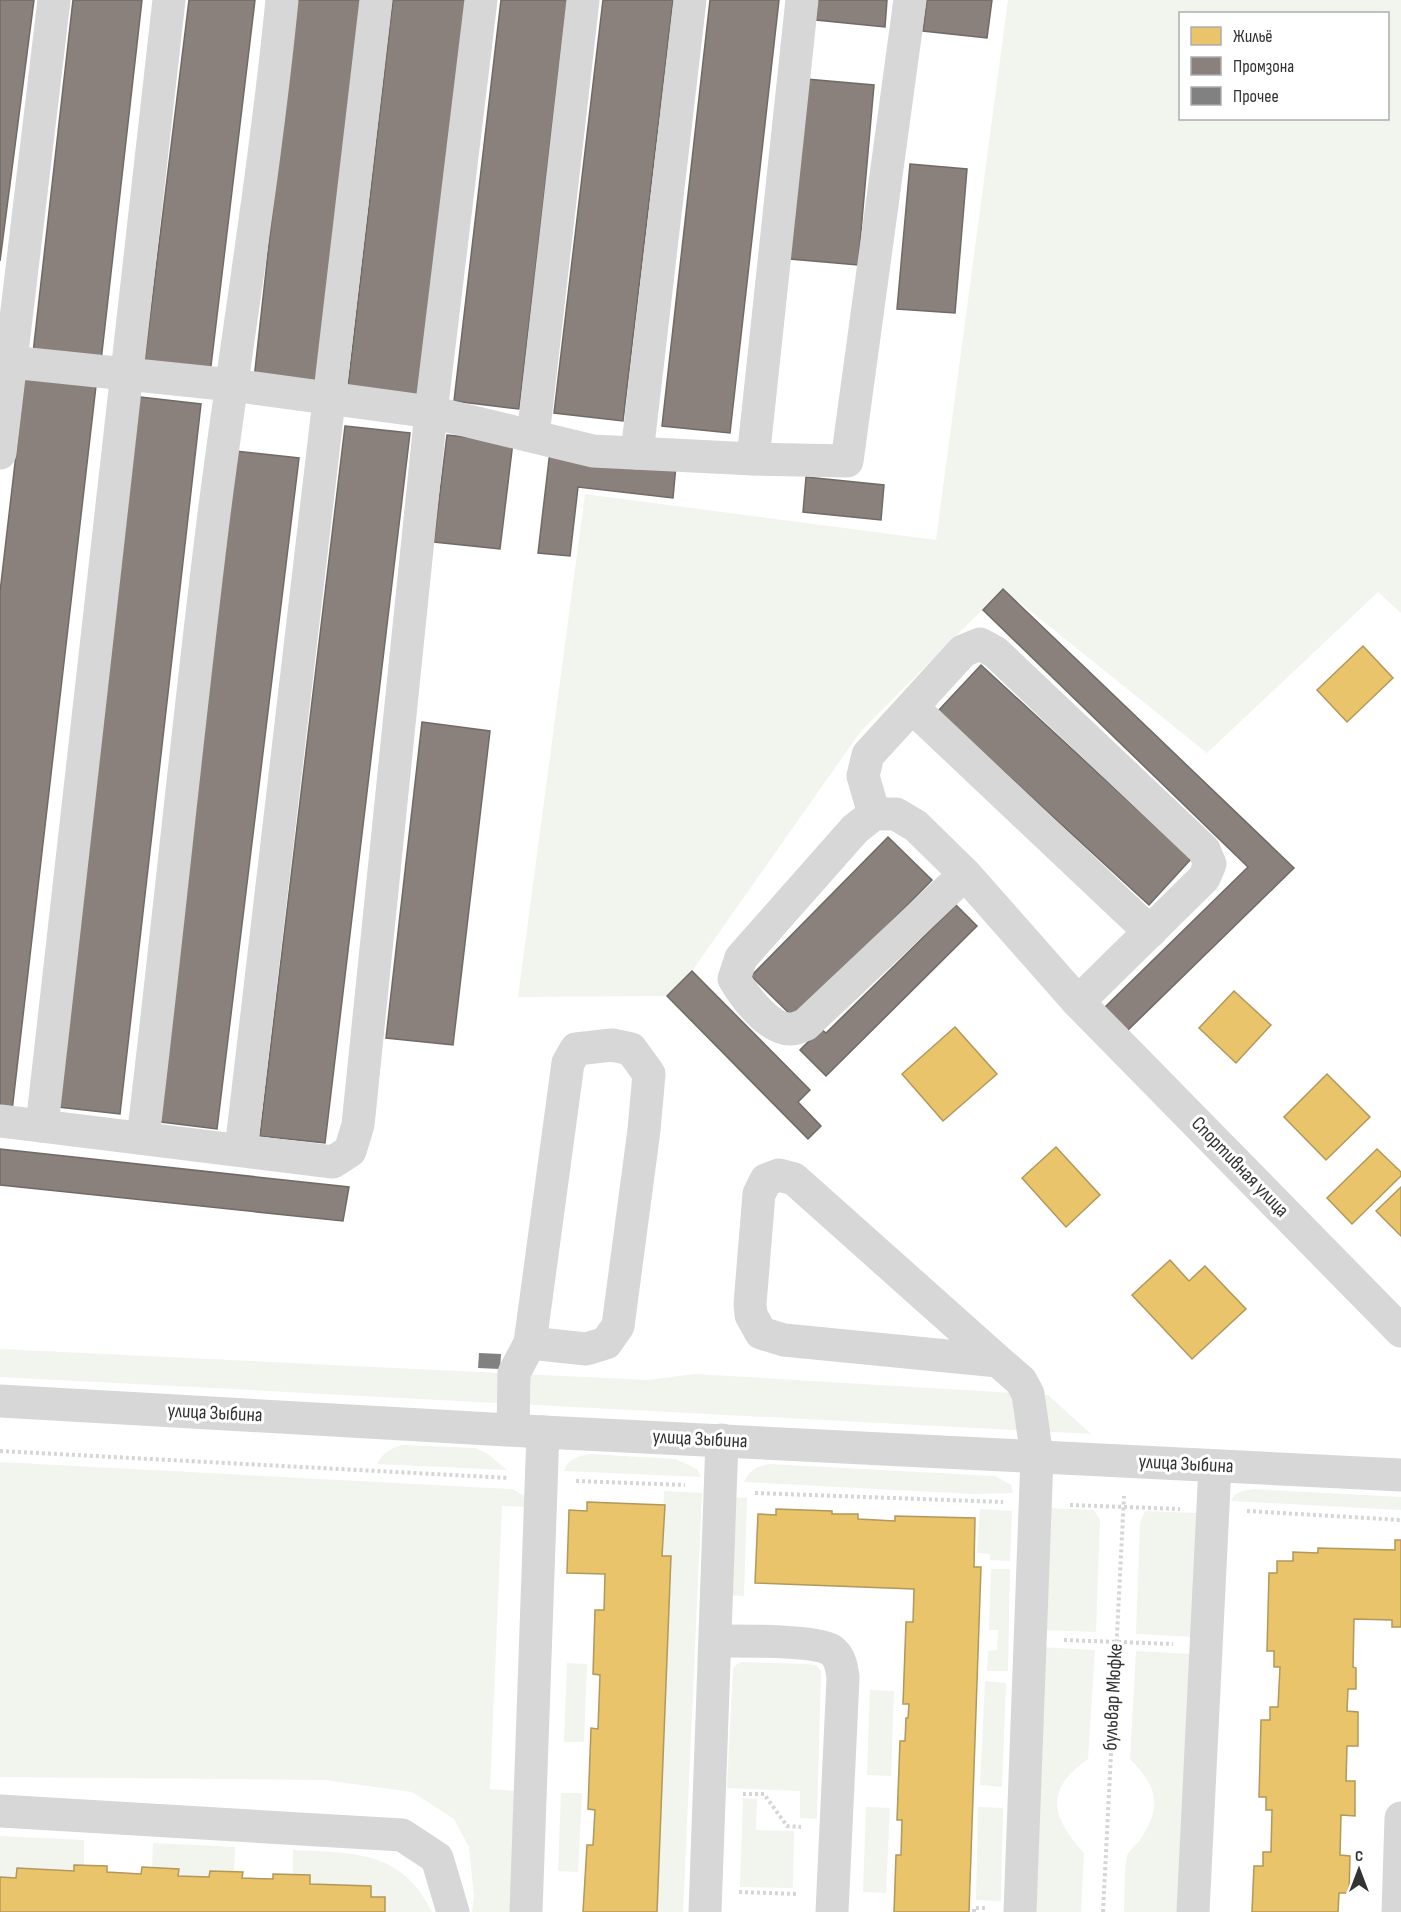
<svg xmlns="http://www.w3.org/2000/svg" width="1401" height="1912" font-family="'Sofia Sans Condensed',sans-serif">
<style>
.green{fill:#f1f5ed;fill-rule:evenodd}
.homes{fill:#e9c46a;stroke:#b2985a;stroke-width:1.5}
.industry{fill:#8a817c;stroke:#706a66;stroke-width:1.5}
.building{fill:#818181}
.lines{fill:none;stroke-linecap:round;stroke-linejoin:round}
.path{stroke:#d6d6d6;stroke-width:4;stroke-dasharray:3 3;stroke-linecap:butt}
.minor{stroke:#d7d7d7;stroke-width:33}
.labels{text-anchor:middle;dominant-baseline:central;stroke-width:6;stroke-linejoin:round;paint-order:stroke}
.street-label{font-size:20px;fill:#333;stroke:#fff}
</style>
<rect width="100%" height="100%" fill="#fff"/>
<g class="green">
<path d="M1008,0H1401V613L1378,592L1207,753L1003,589L861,731L692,971L667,996L518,997L585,494L936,540ZM1180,14H1388V118H1180Z"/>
<polygon points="0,1349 647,1380 696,1374 1048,1395 1091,1434 0,1377"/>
<path d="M403,1445L475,1448L488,1454L507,1470L377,1464C384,1452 390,1448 403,1445Z"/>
<path d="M589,1454L675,1459L697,1469L701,1477L564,1471C569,1458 577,1457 589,1454Z"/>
<polygon points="0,1462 512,1489 525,1496 528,1507 502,1506 490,1789 515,1791 511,1912 472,1912 474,1897 469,1847 454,1819 412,1792 324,1780 0,1777"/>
<path d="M769,1464L995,1476L1011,1485L1013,1493L972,1494L744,1482C750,1469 757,1467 769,1464Z"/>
<path d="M1253,1489L1401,1497V1510L1231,1501C1235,1491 1244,1491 1253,1489Z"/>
<polygon points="664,1491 702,1493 683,1912 657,1912 671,1557 662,1556"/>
<polygon points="733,1497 747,1498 744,1596 730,1595"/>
<polygon points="1049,1508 1094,1510 1100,1520 1096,1632 1043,1630"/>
<polygon points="980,1509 1012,1511 1010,1561 990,1560 990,1554 977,1553"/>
<polygon points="1145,1511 1198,1513 1194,1637 1136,1634 1140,1523"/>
<polygon points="991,1569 1010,1569 1008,1671 987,1671 988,1651 997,1650 998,1630 989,1630"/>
<path d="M1041,1647L1095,1650L1088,1759C1044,1790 1051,1816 1084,1853L1081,1912H1031Z"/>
<path d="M1136,1651L1193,1654L1177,1912H1124C1125,1902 1124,1862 1127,1856C1130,1849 1138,1844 1142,1837C1163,1803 1156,1786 1130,1759Z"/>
<polygon points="742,1662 808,1664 816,1665 821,1671 817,1819 800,1818 800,1791 727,1788 733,1669 737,1664"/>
<polygon points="567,1663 587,1664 584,1742 564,1742"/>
<polygon points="985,1681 1006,1683 1002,1787 980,1785"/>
<polygon points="870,1690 894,1691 891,1776 867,1775"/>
<polygon points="561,1793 582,1793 578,1872 558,1871"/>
<polygon points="743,1798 757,1799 756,1830 794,1831 793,1888 740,1887"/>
<polygon points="866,1807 890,1808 886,1893 863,1892"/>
<polygon points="978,1807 1003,1808 1001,1901 976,1900"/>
<polygon points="0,1836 84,1840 84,1865 74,1865 74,1871 17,1868 16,1878 0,1877"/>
<polygon points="153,1843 235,1847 234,1872 210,1871 209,1877 178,1876 178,1869 152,1868"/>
<path d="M293,1850C353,1853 402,1850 432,1912H385V1897H371V1886L310,1884V1875L293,1874Z"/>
</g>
<g class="homes">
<polygon points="1363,646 1393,678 1347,722 1317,690"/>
<polygon points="1234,991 1271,1025 1236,1063 1199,1028"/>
<polygon points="955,1027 997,1074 943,1121 902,1074"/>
<polygon points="1327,1074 1370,1117 1326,1160 1284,1117"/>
<polygon points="1056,1147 1100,1195 1066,1227 1022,1178"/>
<polygon points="1377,1149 1401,1172 1401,1176 1352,1224 1327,1198"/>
<polygon points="1401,1187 1401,1236 1376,1211"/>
<polygon points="1170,1260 1189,1281 1205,1266 1246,1309 1192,1359 1132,1295"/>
<polygon points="587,1502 665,1505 662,1556 671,1556 657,1912 583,1912 587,1845 593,1845 595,1810 588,1809 591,1728 598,1729 600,1675 593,1674 595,1610 604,1610 605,1574 567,1573 569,1510 587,1511"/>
<polygon points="776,1509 832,1511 832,1514 858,1514 858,1519 895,1521 895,1516 975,1518 974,1567 981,1567 969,1912 894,1912 896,1855 901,1855 902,1820 897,1820 900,1741 905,1741 906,1718 908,1718 909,1704 903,1704 906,1622 913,1622 914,1589 755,1583 758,1514 776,1515"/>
<polygon points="1395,1540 1401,1540 1401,1627 1392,1627 1392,1620 1354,1619 1353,1667 1356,1668 1356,1689 1348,1689 1347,1711 1358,1712 1358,1746 1347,1746 1346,1781 1355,1781 1355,1816 1341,1815 1340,1855 1350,1856 1349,1893 1339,1893 1338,1912 1252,1912 1254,1866 1263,1866 1263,1852 1271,1852 1272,1810 1266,1810 1266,1797 1259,1797 1261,1720 1270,1720 1270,1707 1278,1707 1280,1667 1274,1667 1274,1651 1267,1651 1269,1573 1277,1573 1277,1561 1293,1561 1293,1552 1318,1553 1318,1548 1395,1550"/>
<polygon points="74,1865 107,1866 107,1872 141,1874 142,1867 179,1869 178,1876 209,1877 210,1871 243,1872 242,1878 273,1879 273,1874 310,1875 310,1884 371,1886 371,1897 385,1897 385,1912 0,1912 0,1877 16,1878 17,1868 74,1871"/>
</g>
<g class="industry">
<polygon points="0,0 34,0 0,261"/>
<polygon points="73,0 142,0 101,361 33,353"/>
<polygon points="189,0 255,0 210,374 144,367"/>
<polygon points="296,0 362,0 320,386 254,379"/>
<polygon points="393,0 469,0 423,396 348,387"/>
<polygon points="501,0 567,0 519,409 454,401"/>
<polygon points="603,0 673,0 623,421 554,413"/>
<polygon points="710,0 779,0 730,433 662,426"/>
<polygon points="818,0 887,0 885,27 816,20"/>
<polygon points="927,0 992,0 987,38 923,31"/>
<polygon points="806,79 874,85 858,265 790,259"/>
<polygon points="910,164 967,169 955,313 897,309"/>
<polygon points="25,377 96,386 12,1111 0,1110 0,592"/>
<polygon points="140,397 201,404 120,1114 58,1107"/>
<polygon points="345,426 410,433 325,1143 260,1136"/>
<polygon points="447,435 513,442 500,549 434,542"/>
<polygon points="235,451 299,458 217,1129 153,1121"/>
<polygon points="550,451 676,465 673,498 578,487 570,556 538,553"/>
<polygon points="806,477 884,485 881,520 803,512"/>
<polygon points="1003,589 1294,868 1125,1033 1102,1010 1248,867 983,610"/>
<polygon points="981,665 1191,859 1149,905 938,711"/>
<polygon points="422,722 490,731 453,1045 386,1038"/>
<polygon points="888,837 932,880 795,1019 751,976"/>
<polygon points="956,905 977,926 826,1076 800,1050 821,1029 826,1033"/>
<polygon points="692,971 810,1090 798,1102 821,1126 808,1139 667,996"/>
<polygon points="0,1149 349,1187 343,1221 0,1185"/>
</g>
<polygon class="building" points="479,1353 501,1354 500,1369 478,1368"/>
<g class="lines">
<g class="path">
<polyline points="0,1451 509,1478"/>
<polyline points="576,1481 685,1485"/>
<polyline points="755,1493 1003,1502"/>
<polyline points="1070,1505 1180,1509"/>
<polyline points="1247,1511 1401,1520"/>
<polyline points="1064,1640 1173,1644"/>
<polyline points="743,1794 764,1794 787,1826 801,1827"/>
<polyline points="739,1892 798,1894"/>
<polyline points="974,1912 974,1908 987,1908"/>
<polyline points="1103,1912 1124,1496"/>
</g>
<g class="minor">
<polyline points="0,361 232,385 431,412 593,451 753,459 847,461 910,0"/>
<polyline points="533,436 583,0"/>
<polyline points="0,453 54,0"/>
<polyline points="637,453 690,0"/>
<polyline points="753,459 802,0"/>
<polyline points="912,707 1150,932"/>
<polyline points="874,814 863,776 868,755 963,651 980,644 995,652 1204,850 1210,864 1204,878 1078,1002"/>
<path d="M965,874L805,1025C801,1026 796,1029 791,1029C769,1030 744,996 734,979L741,958L855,829L874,814H896L916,826L965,874L1078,1002L1401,1331"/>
<polyline points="0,1121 333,1162 350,1151 358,1125 431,412 481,0"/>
<polyline points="42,1126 169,0"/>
<path d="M143,1138C168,930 188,722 214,514C236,343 265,172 282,0"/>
<polyline points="241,1150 376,0"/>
<polyline points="998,1361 784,1340 761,1333 751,1315 750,1304 759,1194 766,1180 779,1175 794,1179 998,1361 1021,1381 1028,1394 1037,1457 1020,1912"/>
<polyline points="0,1401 543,1432 1401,1475"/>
<polyline points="513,1430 514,1373 530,1343 568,1063 576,1049 612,1045 631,1049 649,1074 644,1130 618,1326 606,1343 586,1349 530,1343"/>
<path d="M716,1641C739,1641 815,1640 831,1650C840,1656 842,1668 843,1678L832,1912"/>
<polyline points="0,1811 402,1835 437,1858 453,1912"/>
<polyline points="526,1912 543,1432"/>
<polyline points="705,1912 722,1440"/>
<polyline points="1193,1912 1215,1466"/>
<polyline points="1398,1912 1401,1818"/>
</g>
</g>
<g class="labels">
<g class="street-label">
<text transform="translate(1240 1167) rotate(46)">Спортивная улица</text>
<text transform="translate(215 1413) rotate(3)">улица Зыбина</text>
<text transform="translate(700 1439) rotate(3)">улица Зыбина</text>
<text transform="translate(1186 1464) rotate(3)">улица Зыбина</text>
<text transform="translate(1113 1697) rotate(-87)">бульвар Мюфке</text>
</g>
</g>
<rect x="1179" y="12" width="210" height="108" fill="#ffffff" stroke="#adadad" stroke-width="1.5"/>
<rect x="1191" y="27" width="30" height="18" fill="#e9c46a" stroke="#adadad" stroke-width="1.5"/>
<text x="1233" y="42" font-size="18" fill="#333333">Жильё</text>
<rect x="1191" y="57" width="30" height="18" fill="#8a817c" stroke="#adadad" stroke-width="1.5"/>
<text x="1233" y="72" font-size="18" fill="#333333">Промзона</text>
<rect x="1191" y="87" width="30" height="18" fill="#818181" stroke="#adadad" stroke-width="1.5"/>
<text x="1233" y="102" font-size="18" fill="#333333">Прочее</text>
<g transform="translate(1359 1870)" stroke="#ffffff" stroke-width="4.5" paint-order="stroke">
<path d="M0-4.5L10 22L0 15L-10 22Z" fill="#333333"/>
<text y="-9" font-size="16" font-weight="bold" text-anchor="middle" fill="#333333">С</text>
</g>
</svg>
